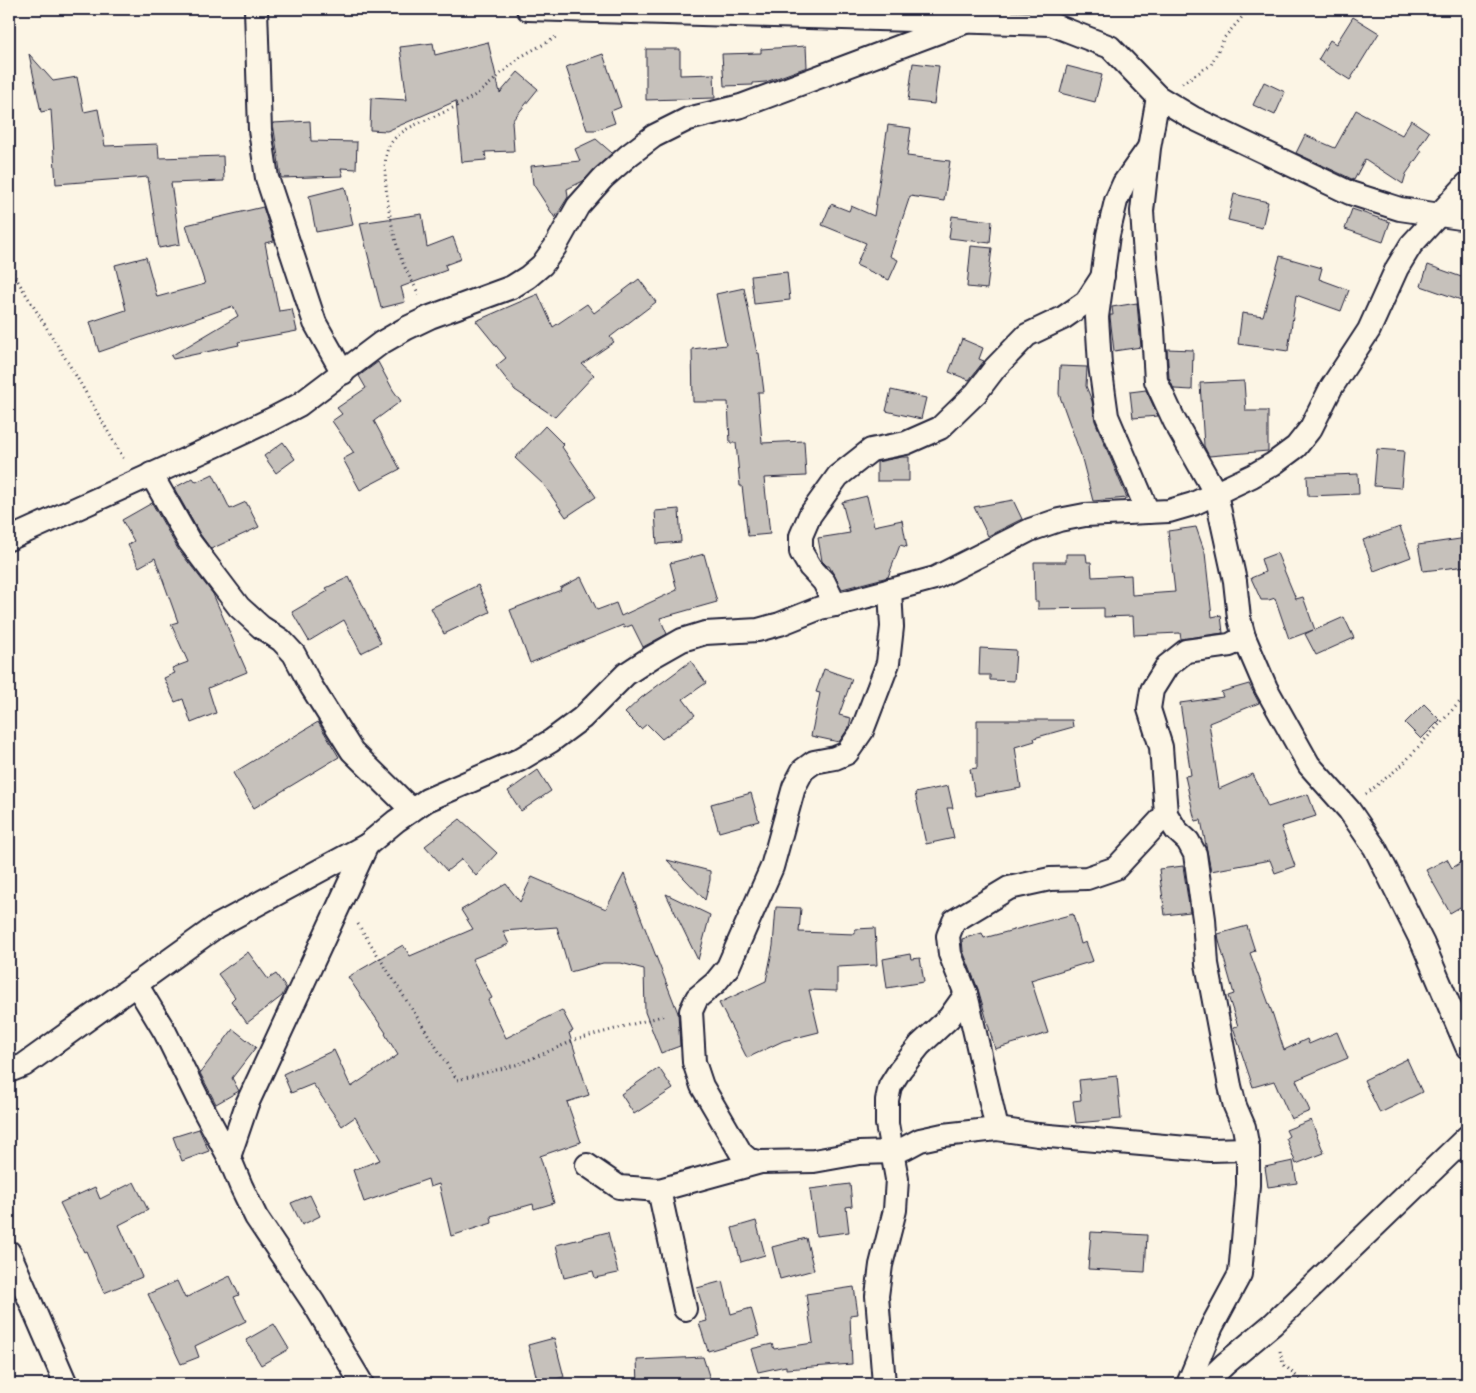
<svg xmlns="http://www.w3.org/2000/svg" width="1476" height="1393" font-family="Kalam,sans-serif">
<style>
.building{fill:#c6c1bb;stroke:#22223b}
.lines{fill:none;stroke-linecap:round;stroke-linejoin:round}
.minor-casing{stroke:#22223b;stroke-width:26}
.path{stroke:#22223b;stroke-width:3;stroke-dasharray:1 4;stroke-linecap:butt}
.minor{stroke:#fcf5e5;stroke-width:22}
</style>
<rect width="100%" height="100%" fill="#fcf5e5"/>
<filter id="ink" filterUnits="userSpaceOnUse"><feTurbulence type="fractalNoise" baseFrequency=".02" numOctaves="2"/><feDisplacementMap in="SourceGraphic" scale="10" xChannelSelector="R" yChannelSelector="G"/><feConvolveMatrix kernelMatrix="1 2 1 2 8 2 1 2 1" color-interpolation-filters="sRGB"/></filter>
<g filter="url(#ink)">
<g class="building">
<polygon points="1353,17 1379,33 1350,80 1318,60 1330,40 1336,44"/>
<polygon points="488,42 500,93 518,72 538,89 512,121 514,151 485,152 486,160 462,162 456,101 387,131 370,130 371,98 407,100 400,47 433,43 435,55"/>
<polygon points="806,46 807,67 766,82 753,83 753,85 724,86 722,54 761,53 761,49"/>
<polygon points="646,49 680,49 680,75 714,74 715,98 646,100"/>
<polygon points="29,54 53,81 77,77 84,112 98,109 105,146 158,144 159,158 223,156 224,181 171,183 180,244 159,248 148,177 56,184 51,110 41,112"/>
<polygon points="603,54 621,107 611,111 615,123 596,130 587,130 566,67"/>
<polygon points="913,63 939,66 934,104 908,101"/>
<polygon points="1067,66 1102,75 1095,102 1060,93"/>
<polygon points="1264,82 1285,92 1275,115 1253,105"/>
<polygon points="1356,110 1402,135 1411,120 1429,132 1418,149 1422,151 1406,174 1403,184 1365,159 1354,180 1296,153 1305,135 1335,148"/>
<polygon points="310,121 311,141 357,142 356,169 341,168 343,176 281,178 273,123"/>
<polygon points="888,125 911,128 907,156 950,161 944,201 910,196 890,256 898,260 889,280 856,265 866,243 822,225 831,204 849,211 851,206 874,216"/>
<polygon points="596,139 612,153 583,181 567,189 568,197 555,218 533,184 531,166 580,161 575,149"/>
<polygon points="345,187 353,225 316,232 309,196"/>
<polygon points="1234,194 1268,202 1262,228 1228,220"/>
<polygon points="263,207 274,241 265,243 279,311 292,309 297,331 238,342 239,345 173,359 171,356 238,316 233,306 99,352 90,322 126,310 115,265 146,257 157,297 205,284 186,225"/>
<polygon points="1352,209 1390,222 1383,242 1345,229"/>
<polygon points="422,214 427,247 453,237 461,259 445,265 447,270 401,287 405,302 381,308 360,223"/>
<polygon points="952,216 992,221 990,243 949,238"/>
<polygon points="971,246 992,248 987,289 967,287"/>
<polygon points="1280,256 1322,268 1319,279 1349,290 1341,311 1296,295 1288,351 1238,344 1242,313 1263,316"/>
<polygon points="1428,265 1467,279 1467,302 1421,286"/>
<polygon points="787,272 790,300 754,304 751,276"/>
<polygon points="639,279 656,302 610,337 614,342 582,364 594,375 555,417 515,390 496,366 506,358 476,321 538,294 553,327 587,304 594,313"/>
<polygon points="744,288 757,353 759,353 764,392 758,392 762,443 804,441 806,476 764,478 770,534 748,536 742,486 740,486 736,443 730,443 728,402 693,402 692,349 726,345 716,294"/>
<polygon points="1137,303 1141,347 1114,351 1110,317 1110,315 1113,315 1112,307"/>
<polygon points="962,339 983,348 979,359 984,361 969,380 949,372"/>
<polygon points="1167,349 1193,350 1192,390 1174,389 1169,378"/>
<polygon points="378,362 393,390 401,401 374,421 400,469 360,490 343,459 354,453 332,421 342,414 337,408 366,388 359,376"/>
<polygon points="1060,366 1087,367 1086,386 1092,401 1095,421 1127,498 1093,501 1081,455 1059,394"/>
<polygon points="1244,381 1246,411 1268,411 1268,451 1209,456 1204,446 1200,383"/>
<polygon points="891,390 926,398 921,419 886,411"/>
<polygon points="1146,390 1158,416 1133,418 1130,392"/>
<polygon points="545,426 564,445 562,447 596,497 566,517 544,485 515,458"/>
<polygon points="283,442 295,459 276,473 264,456"/>
<polygon points="1377,449 1404,451 1401,488 1374,486"/>
<polygon points="902,457 909,457 909,481 877,481 877,462"/>
<polygon points="213,474 230,509 246,502 259,527 211,549 200,534 174,488 193,478 196,482"/>
<polygon points="1358,474 1359,494 1308,496 1307,476"/>
<polygon points="867,496 874,526 902,520 907,547 900,545 888,577 842,589 829,566 827,566 822,561 818,538 850,533 842,502"/>
<polygon points="1013,500 1022,519 988,536 974,507"/>
<polygon points="152,503 178,549 213,594 247,672 208,688 216,713 191,723 183,699 175,702 164,678 175,673 172,668 188,662 171,624 178,622 155,558 139,567 128,545 134,541 122,520"/>
<polygon points="679,509 681,542 657,544 655,511"/>
<polygon points="1196,527 1205,553 1212,617 1221,615 1223,633 1181,639 1180,633 1134,635 1133,616 1104,617 1104,608 1038,609 1038,601 1035,601 1034,562 1066,562 1066,554 1086,554 1087,562 1091,562 1092,577 1131,575 1132,595 1175,592 1168,531"/>
<polygon points="1400,527 1411,557 1374,571 1363,540"/>
<polygon points="1467,538 1467,566 1423,571 1418,545"/>
<polygon points="1277,553 1296,599 1303,597 1315,630 1344,617 1354,638 1316,655 1305,634 1313,630 1289,639 1275,598 1269,600 1261,600 1251,578 1265,572 1261,559"/>
<polygon points="704,554 717,602 660,618 667,634 643,647 632,625 624,628 623,625 530,663 510,610 561,590 560,588 581,577 597,610 616,603 621,616 677,590 670,563"/>
<polygon points="349,577 381,643 361,653 344,620 309,641 292,612 328,591 326,588"/>
<polygon points="478,585 490,612 444,634 431,608"/>
<polygon points="980,648 1016,650 1014,681 990,680 990,675 979,675"/>
<polygon points="691,661 706,683 683,699 695,715 662,739 647,724 641,729 625,713 641,698"/>
<polygon points="824,669 852,679 839,715 851,718 849,727 839,742 811,736 820,693 816,692"/>
<polygon points="1249,684 1259,703 1209,723 1219,789 1253,774 1268,807 1308,794 1316,816 1281,827 1295,866 1275,873 1270,860 1211,871 1201,820 1195,821 1185,776 1191,775 1180,703 1223,697 1221,692"/>
<polygon points="1424,704 1440,720 1421,739 1405,723"/>
<polygon points="977,720 1072,720 1073,727 1034,738 1035,741 1015,747 1021,788 975,796 970,769 977,768"/>
<polygon points="318,722 339,757 254,808 233,773"/>
<polygon points="538,770 551,791 521,811 508,791"/>
<polygon points="948,786 953,808 947,808 954,838 926,844 915,793"/>
<polygon points="751,793 759,821 719,832 711,804"/>
<polygon points="460,819 497,853 476,876 462,859 447,871 425,846"/>
<polygon points="1447,859 1452,868 1467,859 1467,903 1450,913 1426,870"/>
<polygon points="667,860 710,871 710,880 705,900"/>
<polygon points="1183,866 1190,912 1165,915 1159,869"/>
<polygon points="624,874 678,1013 680,1046 661,1053 645,1012 644,969 621,963 603,963 570,972 557,927 503,931 509,944 472,959 492,998 488,1000 506,1038 562,1010 573,1031 569,1033 589,1095 567,1102 581,1142 540,1156 554,1203 534,1209 533,1204 491,1216 492,1223 451,1236 439,1184 430,1187 428,1179 364,1202 353,1170 380,1160 355,1117 342,1126 313,1084 291,1093 283,1074 334,1050 351,1087 398,1055 385,1034 386,1033 348,977 403,945 410,956 473,929 461,910 506,884 520,902 532,877 606,909"/>
<polygon points="666,894 710,915 698,960"/>
<polygon points="776,907 801,908 799,932 855,934 855,929 875,928 877,965 837,967 837,991 809,990 819,1032 783,1041 747,1058 719,1003 766,981 773,946"/>
<polygon points="1073,914 1081,944 1086,942 1093,961 1031,980 1048,1033 995,1049 978,989 963,951 962,939 982,933 984,938"/>
<polygon points="1247,926 1255,951 1250,953 1273,1015 1284,1050 1307,1039 1309,1044 1337,1032 1348,1058 1296,1080 1310,1111 1291,1119 1274,1081 1253,1087 1233,1027 1238,1026 1228,996 1234,994 1219,941 1218,934"/>
<polygon points="248,952 268,979 276,974 286,988 282,996 247,1023 231,1001 235,997 218,974"/>
<polygon points="910,954 911,959 920,958 924,982 887,988 883,959"/>
<polygon points="233,1029 256,1047 232,1078 239,1091 216,1104 200,1073"/>
<polygon points="1407,1059 1422,1092 1380,1113 1364,1080"/>
<polygon points="659,1068 673,1089 634,1114 621,1094"/>
<polygon points="1117,1076 1121,1119 1076,1123 1073,1101 1081,1100 1079,1080"/>
<polygon points="1311,1120 1324,1153 1296,1164 1286,1138 1289,1136 1286,1130"/>
<polygon points="199,1129 209,1151 182,1161 173,1137"/>
<polygon points="1293,1161 1297,1183 1268,1187 1265,1167"/>
<polygon points="134,1182 148,1210 119,1225 142,1277 104,1293 86,1251 84,1252 60,1203 95,1187 100,1199"/>
<polygon points="850,1184 852,1206 846,1207 849,1232 816,1236 810,1189"/>
<polygon points="310,1195 320,1216 302,1225 291,1203"/>
<polygon points="756,1221 765,1255 741,1262 732,1228"/>
<polygon points="608,1232 618,1273 595,1278 593,1271 564,1278 556,1245"/>
<polygon points="1091,1232 1147,1235 1145,1272 1088,1269"/>
<polygon points="806,1238 814,1270 780,1279 772,1247"/>
<polygon points="230,1276 239,1295 234,1297 246,1321 195,1346 199,1357 181,1364 148,1294 177,1281 185,1298"/>
<polygon points="723,1281 731,1314 751,1308 759,1336 708,1351 699,1323 707,1321 697,1288"/>
<polygon points="854,1287 858,1314 850,1315 852,1364 786,1369 786,1366 758,1372 751,1349 772,1344 774,1349 813,1343 806,1294"/>
<polygon points="274,1324 289,1349 261,1365 246,1340"/>
<polygon points="554,1338 564,1377 538,1383 528,1345"/>
<polygon points="703,1357 711,1382 638,1384 637,1360"/>
</g>
<g class="lines">
<defs>
<g id="minor">
<polyline points="256,9 260,130 267,178 315,323 343,373"/>
<polyline points="528,9 1051,24 1110,47 1158,97 1193,118 1350,193 1400,209 1467,219"/>
<polyline points="1158,97 1149,148 1142,211 1145,257 1153,330 1156,381 1175,422 1216,494 1235,581 1239,618 1244,637 1266,688 1309,765 1349,810 1375,848 1423,944 1467,1047"/>
<polyline points="151,474 189,541 239,607 261,627 281,640 294,654 311,686 352,751 412,810"/>
<polyline points="1148,512 1107,416 1100,365 1097,317 1108,235 1116,201 1124,183 1148,149"/>
<polyline points="9,539 215,446 270,420 299,405 381,343 407,328 430,317 512,287 528,277 542,265 555,247 578,206 603,178 629,155 654,136 688,119 741,106 968,21"/>
<polyline points="890,590 892,627 888,663 862,731 847,753 835,758 814,762 803,770 794,787 772,867 728,967 715,983 697,998 691,1011 694,1062 702,1086 741,1153 749,1160 761,1162 814,1161 859,1153 893,1152 905,1148 920,1140 943,1135 997,1129 1038,1135 1210,1150 1248,1149"/>
<polyline points="835,605 824,582 810,567 801,552 801,536 810,515 838,476 871,450 906,443 940,428 976,393 995,368 1027,335 1063,318 1086,302 1103,276"/>
<polyline points="136,984 165,1032 199,1101 229,1157 241,1186 256,1217 313,1302 362,1384"/>
<polyline points="9,1071 24,1065 217,926 367,845 396,821 427,800 519,760 551,741 582,718 626,674 652,657 682,640 705,633 758,630 780,624 820,608 835,605 935,578 1030,530 1059,520 1085,515 1169,511 1193,504 1252,476 1273,464 1296,447 1311,428 1331,388 1369,330 1397,268 1411,245 1467,184"/>
<polyline points="997,1129 966,994 950,954 948,936 954,921 1009,888 1050,879 1087,878 1116,868 1166,814"/>
<polyline points="229,1157 247,1104 367,845"/>
<polyline points="587,1165 619,1187 659,1190 761,1162"/>
<polyline points="659,1190 685,1309"/>
<polyline points="9,1252 66,1384"/>
<polyline points="884,1384 877,1296 881,1265 895,1210 897,1179 887,1124 887,1100 890,1086 900,1070 920,1045 949,1018 966,994"/>
<polyline points="1188,1384 1212,1326 1240,1274 1248,1185 1248,1149 1244,1127 1235,1106 1230,1086 1207,964 1204,919 1195,854 1188,841 1176,830 1166,814 1161,747 1149,709 1152,690 1167,666 1186,651 1230,645 1244,637"/>
<polyline points="1204,1384 1225,1364 1273,1324 1467,1137"/>
</g>
</defs>
<use href="#minor" class="minor-casing"/>
<g class="path">
<polyline points="1182,83 1211,65 1224,38 1249,9"/>
<polyline points="9,270 11,270 75,374 125,461"/>
<path d="M419,295C414,284 407,273 402,261C393,239 378,167 389,146C398,130 418,124 433,117C452,109 470,100 486,87C497,78 507,68 518,59C530,50 545,45 557,36"/>
<polyline points="1366,794 1402,765 1467,694"/>
<polyline points="358,924 457,1080 519,1064 575,1040 666,1015"/>
<polyline points="1280,1351 1283,1364 1305,1384"/>
</g>
<use href="#minor" class="minor"/>
</g>
</g>
<rect width="1476" height="1393" fill="none" stroke="#fcf5e5" stroke-width="30"/>
<rect x="15" y="15" width="1446" height="1363" fill="none" stroke="#22223b" stroke-width="2" filter="url(#ink)"/>
</svg>
